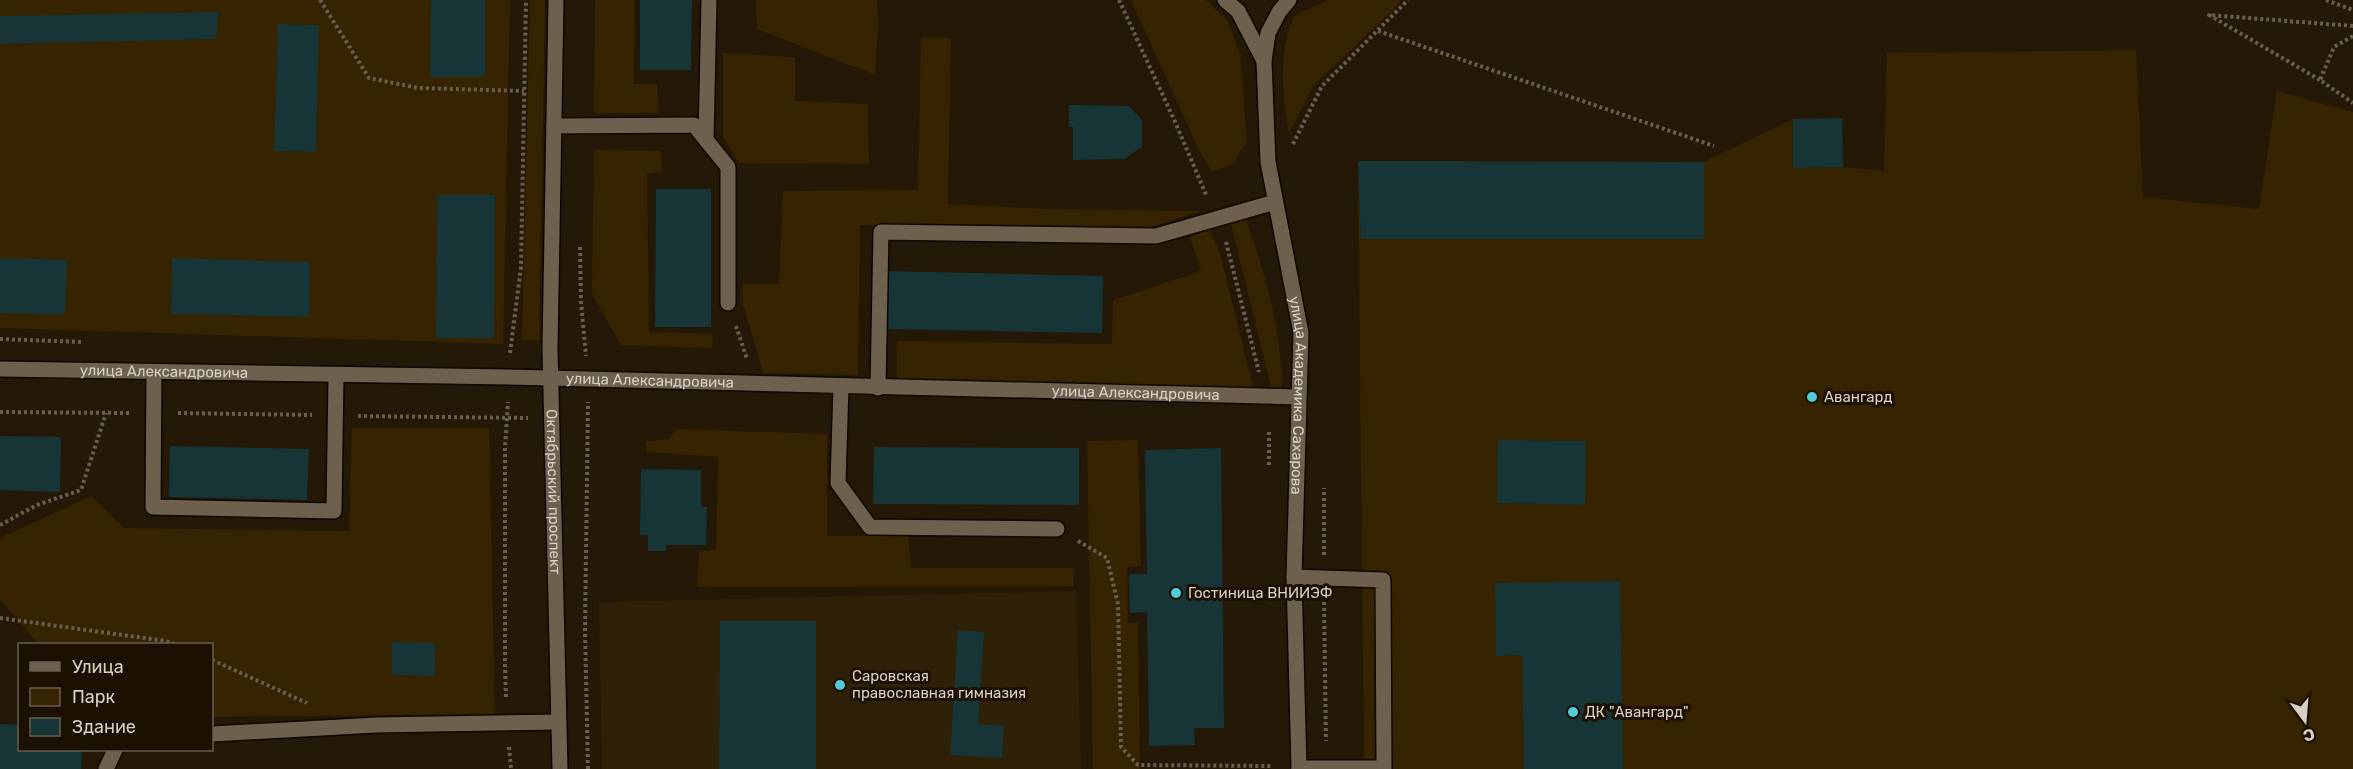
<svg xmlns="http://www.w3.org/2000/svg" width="2353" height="769" font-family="Rubik,sans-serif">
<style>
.built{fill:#2f2107}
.green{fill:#362300}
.building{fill:#173437}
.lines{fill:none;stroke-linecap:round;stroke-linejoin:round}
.service-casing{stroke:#0d0500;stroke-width:18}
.minor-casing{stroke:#0d0500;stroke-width:18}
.path{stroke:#685e4f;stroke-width:4;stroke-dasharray:3 3;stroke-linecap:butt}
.service{stroke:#6d604c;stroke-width:15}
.minor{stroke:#6d604c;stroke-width:15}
.poi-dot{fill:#52cbd8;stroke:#1b1001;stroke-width:2}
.labels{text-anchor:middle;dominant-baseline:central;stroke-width:6;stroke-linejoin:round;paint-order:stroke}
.street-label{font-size:15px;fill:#d8d0c5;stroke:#1b1001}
.poi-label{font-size:15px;fill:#d8d0c5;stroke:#1b1001;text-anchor:start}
</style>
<rect width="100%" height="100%" fill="#241907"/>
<polygon class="built" points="1076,591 1081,769 602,769 599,602"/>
<g class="green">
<polygon points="0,0 510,0 503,344 0,328"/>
<polygon points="530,0 545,0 539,340 522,340"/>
<polygon points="595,0 635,0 634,84 657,84 658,113 594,113"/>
<polygon points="756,0 877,0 878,27 875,75 757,29"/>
<polygon points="1131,0 1206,0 1227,20 1240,53 1247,142 1233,164 1212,172 1200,152"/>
<path d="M1328,0H1401L1392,11L1314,85L1289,134C1283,92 1277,56 1294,16Z"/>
<polygon points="921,38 951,38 948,204 1047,209 1200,211 1151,227 860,225 858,375 763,373 743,304 742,284 779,284 783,191 918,190"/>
<polygon points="2136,50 2143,197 2259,209 2277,91 2353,112 2353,769 1364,769 1358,161 1704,162 1793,119 1842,118 1843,167 1884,171 1887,53"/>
<polygon points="723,53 795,57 795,101 868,104 869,164 739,163 723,137"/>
<polygon points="594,150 661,151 662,172 647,174 649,332 713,334 712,348 621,345 592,294"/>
<path d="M1245,216C1264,271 1282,330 1282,389L1271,387L1230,220Z"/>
<polygon points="1210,229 1221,257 1253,387 897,382 897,341 1112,344 1113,300 1201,271 1190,237"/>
<polygon points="352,428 489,428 495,714 212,717 212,644 38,644 0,599 0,538 91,496 124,528 349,531"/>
<polygon points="677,429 827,434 827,536 908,536 911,568 1074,568 1073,586 697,587 699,552 716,549 718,457 646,452 646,441 669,439"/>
<polygon points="1138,440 1141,566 1127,567 1128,623 1138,623 1140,769 1093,769 1087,441"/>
</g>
<g class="building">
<polygon points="431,0 485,0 485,77 430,77"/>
<polygon points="640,0 692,0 691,70 640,70"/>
<polygon points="219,12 216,39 0,44 0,16"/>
<polygon points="278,24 319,25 316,152 274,151"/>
<polygon points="1069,105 1129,106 1142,120 1142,147 1124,159 1073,160 1073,127 1069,127"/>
<polygon points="1842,118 1843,167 1793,168 1793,119"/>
<polygon points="1358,161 1704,162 1704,239 1361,239"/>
<polygon points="656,189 711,189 711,327 655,327"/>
<polygon points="437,195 495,195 494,338 436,338"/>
<polygon points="0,258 67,260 65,315 0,313"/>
<polygon points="172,258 310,262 309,317 171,314"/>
<polygon points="887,271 1103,276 1102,333 886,329"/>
<polygon points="0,436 61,437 60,492 0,490"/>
<polygon points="1498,440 1586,441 1585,505 1497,503"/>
<polygon points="170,446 309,449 307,500 169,497"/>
<polygon points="874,447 1079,448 1079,505 873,504"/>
<polygon points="1221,448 1224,728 1194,728 1195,745 1149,746 1147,612 1130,613 1129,574 1147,574 1145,450"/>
<polygon points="641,469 701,470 701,507 707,507 706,545 666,545 666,551 648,551 648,535 640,535"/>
<polygon points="1620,581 1623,769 1524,769 1522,655 1496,656 1495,583"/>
<polygon points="720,621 816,621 816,769 719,769"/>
<polygon points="958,630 984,632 978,724 1004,726 1002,758 950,755"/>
<polygon points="392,642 435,643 435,676 392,675"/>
<polygon points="0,724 20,725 20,750 82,750 81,769 0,769"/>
</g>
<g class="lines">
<defs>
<g id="service">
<polyline points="554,126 694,125 728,167 728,303"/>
<polyline points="706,140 709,0"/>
<polyline points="154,372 153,507 334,511 336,375"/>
<polyline points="841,387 838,483 870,527 1057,529"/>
<polyline points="878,388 881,232 1156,236 1275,202"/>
<polyline points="1294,577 1383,580 1384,768 1299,768"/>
<polyline points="212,734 376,725 559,722"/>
<polyline points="106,769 115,750"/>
</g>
<g id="minor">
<path id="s1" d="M556,0L550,350L560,769"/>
<polyline points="1225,0 1238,11 1264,61"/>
<path id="s2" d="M1289,0L1279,12L1268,33L1264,61L1268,162L1301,333L1294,577L1299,769"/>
<path id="s3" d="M0,369L509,377L1298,397"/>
</g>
</defs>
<use href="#service" class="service-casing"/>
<use href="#minor" class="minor-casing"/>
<g class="path">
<polyline points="320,0 369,78 418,88 524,91"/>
<polyline points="1119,0 1176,124 1207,197"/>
<polyline points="2326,0 2353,10"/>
<polyline points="1378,31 1714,146"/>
<polyline points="2353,36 2334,47 2320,80 2353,103"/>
<polyline points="2320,80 2209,15 2353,26"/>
<polyline points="1293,144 1322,86 1408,0"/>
<polyline points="1226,242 1259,372"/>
<polyline points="580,247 581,302 586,356"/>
<polyline points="736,326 747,359"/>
<polyline points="0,339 84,342"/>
<polyline points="510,353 521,267 526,0"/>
<polyline points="0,412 129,413"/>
<polyline points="178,413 312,415"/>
<polyline points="358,416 528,418"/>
<polyline points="1269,432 1269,465"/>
<polyline points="0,525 37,505 81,490 106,413"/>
<polyline points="1078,541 1107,558 1118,604 1121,747 1138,765 1271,766"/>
<polyline points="1324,555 1324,488"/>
<polyline points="1324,602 1326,741"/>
<polyline points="0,618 166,641 175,644"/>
<polyline points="212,660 307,703"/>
<polyline points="506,697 505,666 505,448 508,402"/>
<polyline points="509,747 511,769"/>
<polyline points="588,769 585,630 588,402"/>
</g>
<use href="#service" class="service"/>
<use href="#minor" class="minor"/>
</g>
<g class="poi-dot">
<circle cx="1812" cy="397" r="6"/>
<circle cx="1176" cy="593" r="6"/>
<circle cx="840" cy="685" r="6"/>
<circle cx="1573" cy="712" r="6"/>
</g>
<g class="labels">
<g class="street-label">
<text stroke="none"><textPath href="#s3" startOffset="164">улица Александровича</textPath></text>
<text stroke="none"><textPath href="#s3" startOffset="650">улица Александровича</textPath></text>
<text stroke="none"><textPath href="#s3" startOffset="1136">улица Александровича</textPath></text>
<text stroke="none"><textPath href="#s2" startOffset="405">улица Академика Сахарова</textPath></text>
<text stroke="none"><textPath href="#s1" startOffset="492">Октябрьский проспект</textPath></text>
</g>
<g class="poi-label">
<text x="1824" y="397">Авангард</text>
<text x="1188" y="593">Гостиница ВНИИЭФ</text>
<text x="852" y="676">Саровская<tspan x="852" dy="17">православная гимназия</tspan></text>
<text x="1585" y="712">ДК "Авангард"</text>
</g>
</g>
<rect x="18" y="643" width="195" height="108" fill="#1b1001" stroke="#675d4f" stroke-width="1.5"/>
<rect x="30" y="662" width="30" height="9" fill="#6d604c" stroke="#675d4f" stroke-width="1.5"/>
<text x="72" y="673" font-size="18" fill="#d8d0c5">Улица</text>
<rect x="30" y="688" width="30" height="18" fill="#362300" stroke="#675d4f" stroke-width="1.5"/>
<text x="72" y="703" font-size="18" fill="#d8d0c5">Парк</text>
<rect x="30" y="718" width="30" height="18" fill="#173437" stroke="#675d4f" stroke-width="1.5"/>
<text x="72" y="733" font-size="18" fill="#d8d0c5">Здание</text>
<g transform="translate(2305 721) rotate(164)" stroke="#1b1001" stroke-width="4.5" paint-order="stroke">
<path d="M0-4.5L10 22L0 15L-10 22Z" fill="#d8d0c5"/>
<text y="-9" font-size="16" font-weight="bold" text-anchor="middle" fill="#d8d0c5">С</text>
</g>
</svg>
